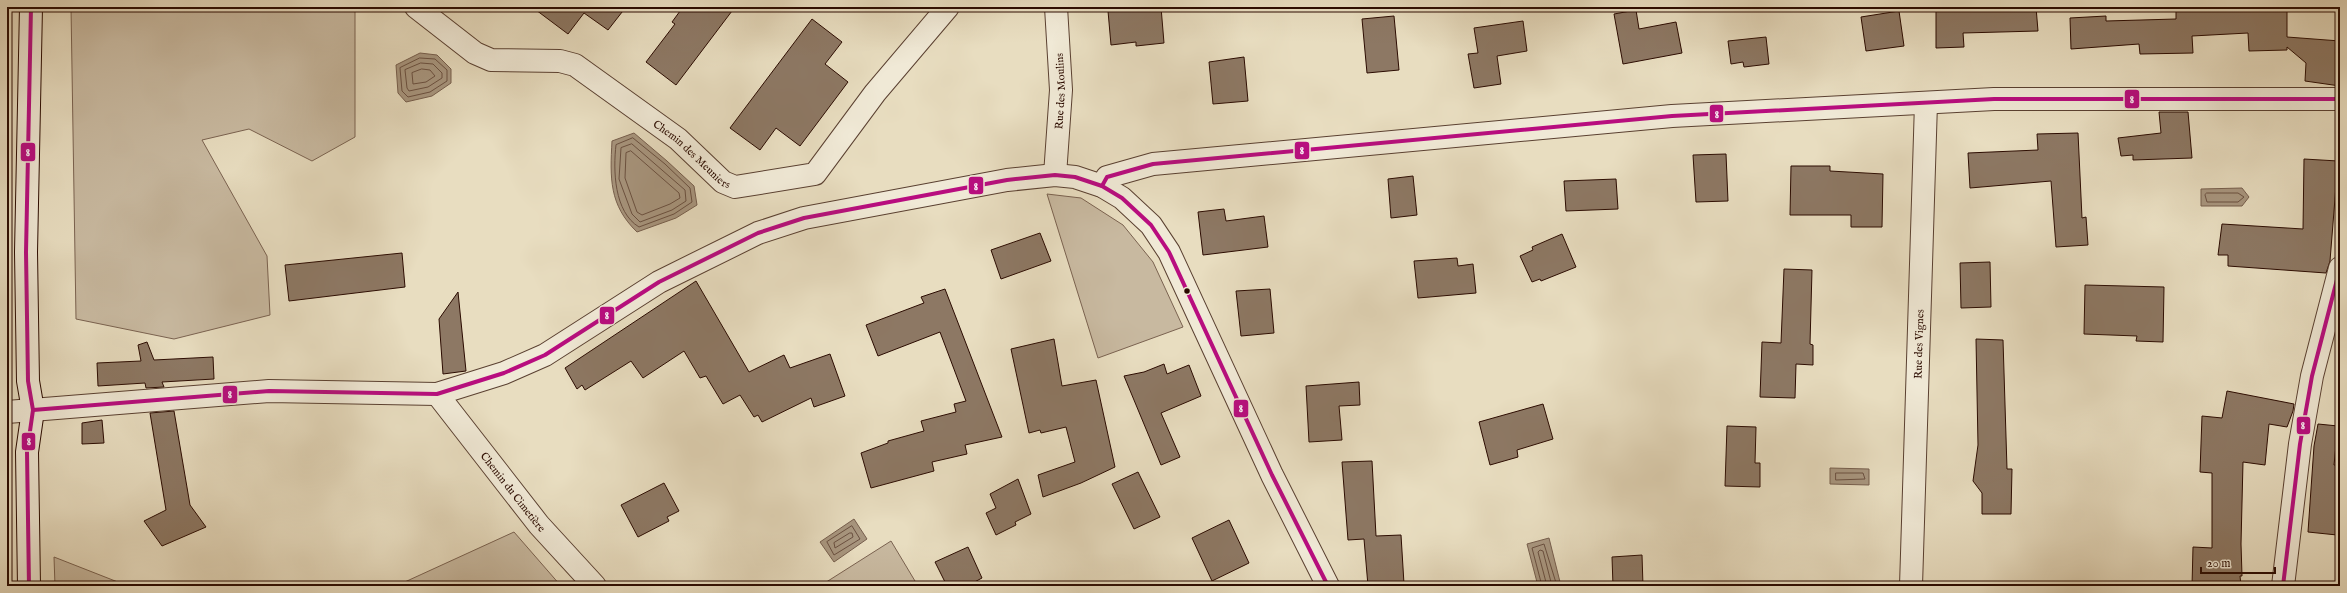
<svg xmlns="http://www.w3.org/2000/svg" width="2347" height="593" font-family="'IM FELL English',serif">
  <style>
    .green { fill: #c8b9a0; stroke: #7a6250 }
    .water { fill: #a8967f; stroke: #765e4d }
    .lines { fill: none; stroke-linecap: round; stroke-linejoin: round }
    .shore { stroke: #6a5040; stroke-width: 1 }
    .building { fill: #8d7864; stroke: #2b0b01 }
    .minor-casing { stroke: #5a4031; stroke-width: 24 }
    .secondary-casing { stroke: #2b0b01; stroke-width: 24 }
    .minor { stroke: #f0e9d6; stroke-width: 22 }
    .secondary { stroke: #f0e9d6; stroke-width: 22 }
    .bus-1-casing { stroke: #f0e9d6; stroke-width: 7 }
    .bus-1 { stroke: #b80d7f; stroke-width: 4 }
    .bus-dot { fill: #2b0b01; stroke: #f0e9d6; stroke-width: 1.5 }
    .labels { text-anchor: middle; stroke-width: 3; stroke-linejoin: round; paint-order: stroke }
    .street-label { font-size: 11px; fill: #2b0b01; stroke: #f0e9d6 }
    .line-badge { stroke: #f0e9d6; stroke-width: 1.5 }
    .badge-label { font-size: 11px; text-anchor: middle; font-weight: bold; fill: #fff }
  </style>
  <rect width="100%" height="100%" fill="#e8ddc0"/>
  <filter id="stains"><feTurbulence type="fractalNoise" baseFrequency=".005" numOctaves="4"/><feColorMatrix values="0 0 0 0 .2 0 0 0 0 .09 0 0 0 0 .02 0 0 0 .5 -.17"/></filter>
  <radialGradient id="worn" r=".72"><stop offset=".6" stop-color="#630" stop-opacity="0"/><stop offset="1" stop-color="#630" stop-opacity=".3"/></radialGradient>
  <g class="green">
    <path d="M 71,7 L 355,7 L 355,137 L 312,161 L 249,129 L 202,140 L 267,256 L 270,315 L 174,339 L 76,319 Z"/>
    <path d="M 1047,194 L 1081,198 L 1123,225 L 1153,262 L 1183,327 L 1098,358 Z"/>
    <path d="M 514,532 L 561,586 L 396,586 Z"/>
    <path d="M 891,541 L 918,586 L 820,586 Z"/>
    <path d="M 54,557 L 128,586 L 55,586 Z"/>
  </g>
  <g class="water">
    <path d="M 420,53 L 437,55 L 451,69 L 451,83 L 432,96 L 406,102 L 398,93 L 396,65 Z"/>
    <path d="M 634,133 L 667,161 L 694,186 L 697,205 L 676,218 L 637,232 C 609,205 610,178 612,141 Z"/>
    <path d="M 2242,188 L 2249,197 L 2242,206 L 2201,206 L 2201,189 Z"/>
    <path d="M 1830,468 L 1869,469 L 1869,485 L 1830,484 Z"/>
    <path d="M 854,519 L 867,539 L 834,562 L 820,542 Z"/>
    <path d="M 1549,538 L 1561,586 L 1538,586 L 1527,544 Z"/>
  </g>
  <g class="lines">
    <g class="shore">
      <path d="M 420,58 L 435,59 L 447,70 L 447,81 L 430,92 L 408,97 L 402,91 L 400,68 Z"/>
      <path d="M 421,63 L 433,64 L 442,73 L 442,78 L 428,87 L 409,91 L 407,88 L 405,70 Z"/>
      <path d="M 422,69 L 430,70 L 435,76 L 426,82 L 413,84 L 412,73 Z"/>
      <path d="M 633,138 L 665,164 L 690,188 L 692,202 L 674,214 L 639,227 C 614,212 613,170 616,145 Z"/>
      <path d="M 632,144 L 685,190 L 686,201 L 672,210 L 640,222 L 632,214 L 619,179 L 621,148 Z"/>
      <path d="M 631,151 L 679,193 L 680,198 L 670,204 L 642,215 L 637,212 L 625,178 L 626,153 Z"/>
      <path d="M 2207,193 L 2238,193 L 2244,197 L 2238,202 L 2207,202 L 2205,195 Z"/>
      <path d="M 1836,473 L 1863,473 L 1865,479 L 1836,480 Z"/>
      <path d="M 852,526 L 860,539 L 834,555 L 827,542 Z"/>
      <path d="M 850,533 L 852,533 L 853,537 L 835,548 L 834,543 Z"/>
      <path d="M 1542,586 L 1532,548 L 1544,544 L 1557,586"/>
      <path d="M 1547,586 L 1538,552 L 1540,550 L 1543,551 L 1552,586"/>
    </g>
  </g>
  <g class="building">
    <path d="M 532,7 L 626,7 L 608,30 L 584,13 L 568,34 Z"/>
    <path d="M 683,7 L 735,7 L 676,85 L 646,62 L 675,24 L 672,22 Z"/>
    <path d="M 1143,7 L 1161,7 L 1164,43 L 1136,46 L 1136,42 L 1111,45 L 1108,11 Z"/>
    <path d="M 1936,7 L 2036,7 L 2038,31 L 1963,33 L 1964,47 L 1936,48 Z"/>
    <path d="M 2191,7 L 2287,7 L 2287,37 L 2340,41 L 2340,86 L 2305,81 L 2306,63 L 2287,47 L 2287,50 L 2249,51 L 2248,33 L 2192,36 L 2193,53 L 2140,54 L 2139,44 L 2071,49 L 2070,18 L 2106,16 L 2106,21 L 2176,19 L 2176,10 Z"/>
    <path d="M 1636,10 L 1639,29 L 1676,22 L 1682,53 L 1623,64 L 1614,14 Z"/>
    <path d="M 1899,11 L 1904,46 L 1866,51 L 1861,17 Z"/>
    <path d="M 1394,16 L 1399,70 L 1367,73 L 1362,19 Z"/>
    <path d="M 812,19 L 842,42 L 825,64 L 848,82 L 800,146 L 776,128 L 760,150 L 730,128 Z"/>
    <path d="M 1523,21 L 1527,51 L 1497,56 L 1501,84 L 1474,88 L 1468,54 L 1478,53 L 1474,28 Z"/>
    <path d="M 1766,37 L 1769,64 L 1744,67 L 1743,62 L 1731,64 L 1728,41 Z"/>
    <path d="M 1244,57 L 1248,101 L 1213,104 L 1209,62 Z"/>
    <path d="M 2159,112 L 2188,112 L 2192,158 L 2133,160 L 2133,155 L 2121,156 L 2118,138 L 2161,133 Z"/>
    <path d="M 2078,133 L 2082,218 L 2086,217 L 2088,245 L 2056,247 L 2051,181 L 1970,188 L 1968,153 L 2038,150 L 2037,134 Z"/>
    <path d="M 1726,154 L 1728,201 L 1696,202 L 1693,155 Z"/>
    <path d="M 2304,159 L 2338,161 L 2330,261 L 2326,273 L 2228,266 L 2228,255 L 2218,255 L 2222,224 L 2303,229 Z"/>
    <path d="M 1791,166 L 1830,166 L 1830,171 L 1883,174 L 1882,227 L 1851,227 L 1851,215 L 1790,215 Z"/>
    <path d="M 1413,176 L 1417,215 L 1391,218 L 1388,179 Z"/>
    <path d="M 1616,179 L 1618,209 L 1566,211 L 1564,181 Z"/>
    <path d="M 1224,209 L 1226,221 L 1264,216 L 1268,247 L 1203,255 L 1198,212 Z"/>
    <path d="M 1040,233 L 1051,261 L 1001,279 L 991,250 Z"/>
    <path d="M 1562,234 L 1576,267 L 1541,281 L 1540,279 L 1532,282 L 1520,256 L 1533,250 L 1532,247 Z"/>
    <path d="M 402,253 L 405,287 L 289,301 L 285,265 Z"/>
    <path d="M 1457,258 L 1458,266 L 1473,264 L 1476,293 L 1418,298 L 1414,261 Z"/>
    <path d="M 1990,262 L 1991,307 L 1961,308 L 1960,263 Z"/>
    <path d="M 1784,269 L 1812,270 L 1810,344 L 1813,345 L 1813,365 L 1796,364 L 1795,398 L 1760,397 L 1762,342 L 1781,343 Z"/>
    <path d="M 696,281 L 749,372 L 784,355 L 790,368 L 830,354 L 845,396 L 814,407 L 811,398 L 762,422 L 758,415 L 754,417 L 740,395 L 723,404 L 706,376 L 700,378 L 684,351 L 643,378 L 631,361 L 585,390 L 582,385 L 577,389 L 565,368 Z"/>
    <path d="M 2085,285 L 2164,287 L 2163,342 L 2136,341 L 2137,336 L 2084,334 Z"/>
    <path d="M 945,289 L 1002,437 L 965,445 L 967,454 L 932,462 L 934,471 L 871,488 L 861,453 L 888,443 L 888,441 L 924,431 L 921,421 L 956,412 L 954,404 L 966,401 L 940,332 L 878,356 L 866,325 L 924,303 L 921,297 Z"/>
    <path d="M 1270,289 L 1274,333 L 1241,336 L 1236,291 Z"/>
    <path d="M 458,292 L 466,371 L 443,374 L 439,319 Z"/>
    <path d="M 1054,339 L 1062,386 L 1096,380 L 1115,467 L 1081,483 L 1043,497 L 1038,475 L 1075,462 L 1066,427 L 1041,433 L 1040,430 L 1029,433 L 1011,349 Z"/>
    <path d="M 1976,339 L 2003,340 L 2007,469 L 2012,469 L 2011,514 L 1982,514 L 1982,493 L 1973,481 L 1978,445 Z"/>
    <path d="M 147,342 L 154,360 L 213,357 L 214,379 L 162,382 L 164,387 L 146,388 L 145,383 L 98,386 L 97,363 L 141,361 L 138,345 Z"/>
    <path d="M 1164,364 L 1167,374 L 1189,365 L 1201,396 L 1161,413 L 1180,457 L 1161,465 L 1124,376 L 1144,372 Z"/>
    <path d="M 1359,382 L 1360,405 L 1339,406 L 1342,440 L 1309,442 L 1306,386 Z"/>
    <path d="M 2227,391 L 2294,404 L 2293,411 L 2287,427 L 2269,424 L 2265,465 L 2243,462 L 2241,544 L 2242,576 L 2240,576 L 2241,586 L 2192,586 L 2193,547 L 2212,548 L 2212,473 L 2200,472 L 2202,416 L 2222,418 Z"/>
    <path d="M 1543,404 L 1553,439 L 1517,450 L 1518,457 L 1490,465 L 1479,422 Z"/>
    <path d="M 174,411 L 190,505 L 206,527 L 162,546 L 144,521 L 166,510 L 150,413 Z"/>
    <path d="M 102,420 L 104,443 L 82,444 L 82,423 Z"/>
    <path d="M 2318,424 L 2338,426 L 2334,465 L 2340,465 L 2337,535 L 2308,532 L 2314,446 Z"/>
    <path d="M 1727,426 L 1756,427 L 1755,463 L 1760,463 L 1760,487 L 1725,486 Z"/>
    <path d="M 1372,461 L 1376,536 L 1401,535 L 1404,584 L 1368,586 L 1364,539 L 1348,540 L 1342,462 Z"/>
    <path d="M 1138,472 L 1160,517 L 1134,529 L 1112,484 Z"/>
    <path d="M 1018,479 L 1031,514 L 1015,522 L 1016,525 L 996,535 L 986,513 L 996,508 L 990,494 Z"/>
    <path d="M 664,483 L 679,511 L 667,517 L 669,521 L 638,537 L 621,505 Z"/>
    <path d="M 1229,520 L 1249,563 L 1212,581 L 1192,538 Z"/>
    <path d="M 968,547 L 982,578 L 967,586 L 947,586 L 935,562 Z"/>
    <path d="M 1642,555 L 1643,586 L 1613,586 L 1612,557 Z"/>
  </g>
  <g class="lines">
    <g class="minor-casing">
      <g id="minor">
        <path id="s1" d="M 416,7 L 475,53 L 491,60 L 560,61 L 575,65 L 678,139 L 723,182 L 735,187 L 815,174 L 875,93 L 948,7"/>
        <path id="s2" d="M 1055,175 L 1061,90 L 1056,7"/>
        <path d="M 1102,186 L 1107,177 L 1153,164 L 1672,116 L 1994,99 L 2340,99"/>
        <path id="s3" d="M 437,394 L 539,525 L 595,586"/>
        <path d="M 7,412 L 269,391 L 437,394 L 504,373 L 545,355 L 659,282 L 758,233 L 804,218 L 1007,180 L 1055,175 L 1075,177 L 1102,186 L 1122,198 L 1151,225 L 1169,252 L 1272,475 L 1328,586"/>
        <path id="s4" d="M 1911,586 L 1926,103"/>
        <path d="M 2283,586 L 2300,444 L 2312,376 L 2340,268"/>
      </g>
    </g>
    <g class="secondary-casing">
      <path id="secondary" d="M 29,586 L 27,452 L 33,410 L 28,381 L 26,252 L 31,7"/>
    </g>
    <use href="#minor" class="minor"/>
    <use href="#secondary" class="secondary"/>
    <g class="bus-1-casing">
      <g id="bus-1">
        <path d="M 1102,186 L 1107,177 L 1153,164 L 1672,116 L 1994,99 L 2340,99"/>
        <path d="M 33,410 L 269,391 L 437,394 L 504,373 L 545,355 L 659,282 L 758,233 L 804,218 L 1007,180 L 1055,175 L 1075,177 L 1102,186 L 1122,198 L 1151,225 L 1169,252 L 1272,475 L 1328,586"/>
        <path d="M 29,586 L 27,452 L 33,410 L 28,381 L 26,252 L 31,7"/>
        <path d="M 2283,586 L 2300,444 L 2312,376 L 2340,268"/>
      </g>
    </g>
    <use href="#bus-1" class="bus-1"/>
  </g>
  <circle class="bus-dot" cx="1187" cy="291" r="3.5"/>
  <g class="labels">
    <g class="street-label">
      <text dy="4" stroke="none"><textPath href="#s2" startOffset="84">Rue des Moulins</textPath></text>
      <text dy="4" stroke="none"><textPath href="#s1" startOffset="324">Chemin des Meuniers</textPath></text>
      <text dy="4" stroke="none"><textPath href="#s4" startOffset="242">Rue des Vignes</textPath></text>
      <text dy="4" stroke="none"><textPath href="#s3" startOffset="124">Chemin du Cimetière</textPath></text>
    </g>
  </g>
  <g class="line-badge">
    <rect x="2124" y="89" width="16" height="20" rx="4" fill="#b80d7f"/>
    <rect x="1709" y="104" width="15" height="19" rx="4" fill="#b80d7f"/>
    <rect x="1294" y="141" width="16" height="19" rx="4" fill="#b80d7f"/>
    <rect x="20" y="142" width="16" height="20" rx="4" fill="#b80d7f"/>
    <rect x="968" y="176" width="16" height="19" rx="4" fill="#b80d7f"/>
    <rect x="599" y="306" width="16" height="19" rx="4" fill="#b80d7f"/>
    <rect x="222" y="385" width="16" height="19" rx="4" fill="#b80d7f"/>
    <rect x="1233" y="399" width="16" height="19" rx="4" fill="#b80d7f"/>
    <rect x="2296" y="416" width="15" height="19" rx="4" fill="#b80d7f"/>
    <rect x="21" y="432" width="15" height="19" rx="4" fill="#b80d7f"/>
  </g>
  <g class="badge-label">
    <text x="2132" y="103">8</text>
    <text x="1717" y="118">8</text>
    <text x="1302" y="154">8</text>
    <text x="28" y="156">8</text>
    <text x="976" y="190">8</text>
    <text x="607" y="319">8</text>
    <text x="230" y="398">8</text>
    <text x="1241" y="412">8</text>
    <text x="2303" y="429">8</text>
    <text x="29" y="445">8</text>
  </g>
  <rect width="2347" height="593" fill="none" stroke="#e8ddc0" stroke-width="24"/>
  <rect x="8" y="8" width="2331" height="577" fill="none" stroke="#2b0b01" stroke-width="2"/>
  <rect x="12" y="12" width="2323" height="569" fill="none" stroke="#2b0b01"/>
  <path d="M2201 567v6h74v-6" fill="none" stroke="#2b0b01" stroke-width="2"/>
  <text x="2207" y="567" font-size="12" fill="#2b0b01" stroke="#f0e9d6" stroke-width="3" paint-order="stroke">20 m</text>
  <rect width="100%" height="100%" filter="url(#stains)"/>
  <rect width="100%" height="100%" fill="url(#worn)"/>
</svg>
